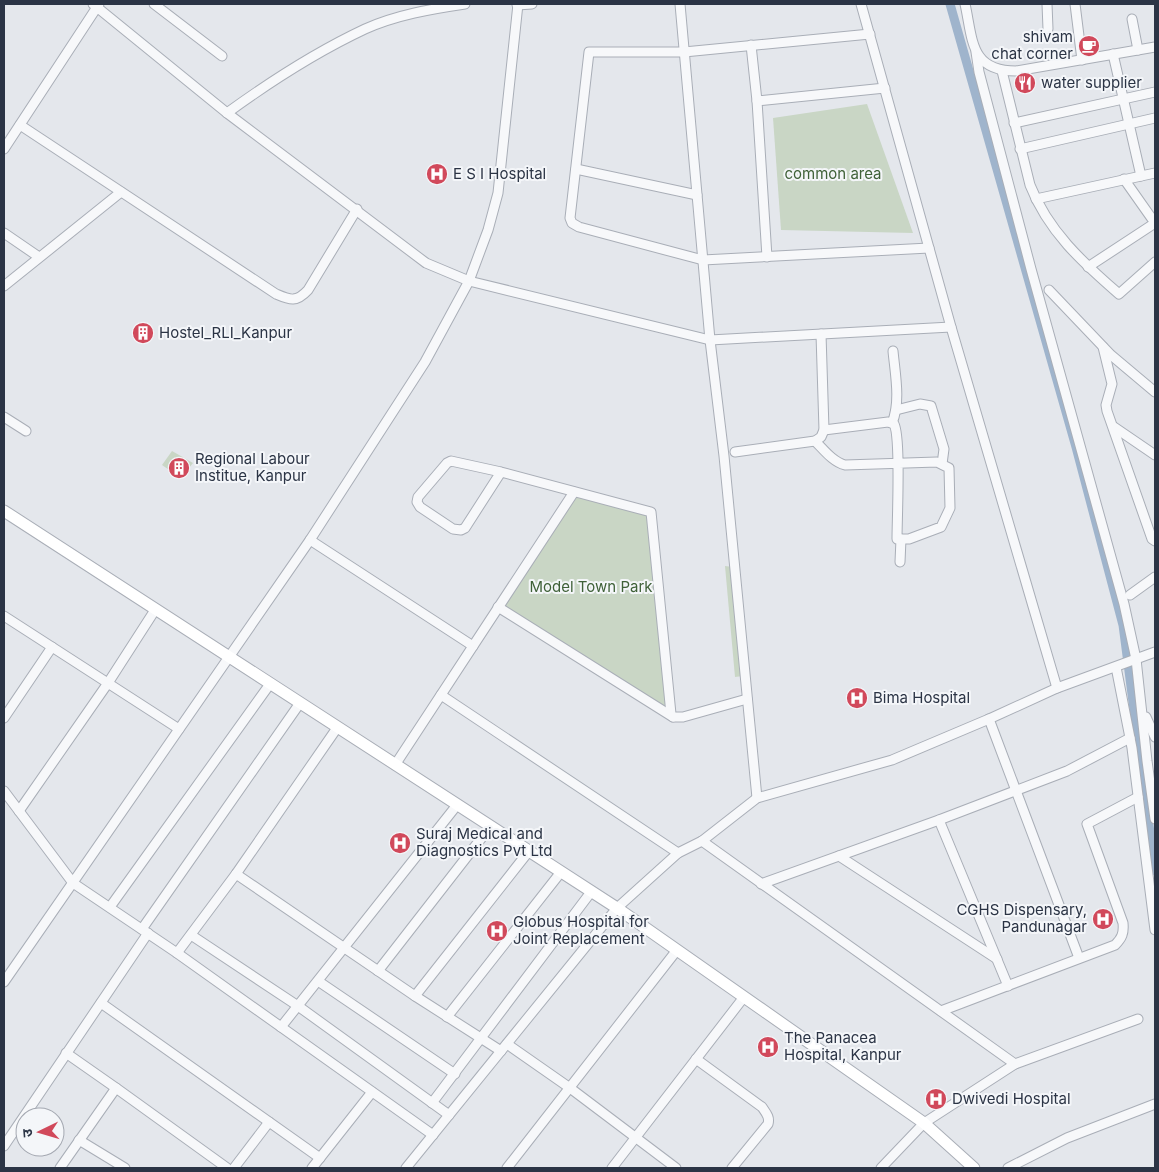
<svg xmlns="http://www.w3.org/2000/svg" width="1159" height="1172" font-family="Inter,'Noto Sans Devanagari',sans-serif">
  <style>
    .green { fill: #c9d6c5 }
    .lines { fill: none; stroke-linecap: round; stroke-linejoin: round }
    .canal { stroke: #9fb4cc; stroke-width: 9 }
    .street-casing { stroke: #a9aeb7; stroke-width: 11 }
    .secondary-casing { stroke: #a9aeb7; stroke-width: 13 }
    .street { stroke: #f7f8fa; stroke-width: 9 }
    .secondary { stroke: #fff; stroke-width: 11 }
    .labels { text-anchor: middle; stroke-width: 4; stroke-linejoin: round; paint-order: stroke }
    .poi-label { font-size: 15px; fill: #2b3445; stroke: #f4f6f9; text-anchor: start }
    .park-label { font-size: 15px; fill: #3f6138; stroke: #f4f6f9 }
  </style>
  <rect width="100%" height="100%" fill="#e4e7ec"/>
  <g class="green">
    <path d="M 867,104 L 913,233 L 781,230 L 773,118 Z"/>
    <path d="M 172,451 L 193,463 L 181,478 L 162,465 Z"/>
    <path d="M 574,492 L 651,512 L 671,714 L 498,607 Z"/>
    <path d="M 725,566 L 733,567 L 743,676 L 735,677 Z"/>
  </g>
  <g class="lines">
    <path class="canal" d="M 950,4 L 1076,447 L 1123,625 L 1155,871"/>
    <g class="street-casing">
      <g id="street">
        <path d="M 93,4 L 227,113 L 426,263 L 469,281 L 710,340 L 951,327"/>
        <path d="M 154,4 L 222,56"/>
        <path d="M 680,4 L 710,340 L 724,456 L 757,798"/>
        <path d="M 861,4 L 951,327 L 1057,688"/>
        <path d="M 965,4 C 973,40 970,71 1016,71 L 1155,47"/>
        <path d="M 1047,4 L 1048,29"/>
        <path d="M 1075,4 L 1082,60"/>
        <path d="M 517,5 L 532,4"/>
        <path d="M 1132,19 L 1138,50"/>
        <path d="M 870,34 L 684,52 L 589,52 L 570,218 L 572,223 L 579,227 L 703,260 L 929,248"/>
        <path d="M 751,45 L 757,101 L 767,257"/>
        <path d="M 976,52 L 979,72 L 1031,269 L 1124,604 L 1136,659 L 1147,761 L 1155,819"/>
        <path d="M 1113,54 L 1141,176"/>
        <path d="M 1002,71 L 1030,185 C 1048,231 1082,262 1119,294 L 1155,262"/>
        <path d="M 757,101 L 885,88"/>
        <path d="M 227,113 C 271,81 316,52 365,29 C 396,15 431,9 465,4"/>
        <path d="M 1014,123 L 1155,92"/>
        <path d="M 20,125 L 276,294 C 290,300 296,303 308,290 L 357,209"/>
        <path d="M 4,149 L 99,4"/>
        <path d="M 1020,149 L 1155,118"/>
        <path d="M 576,169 L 697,195"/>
        <path d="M 1036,199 L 1155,173"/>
        <path d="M 4,233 L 39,257"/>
        <path d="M 1088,267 L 1155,223 L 1124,179"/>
        <path d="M 4,286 L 121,192"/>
        <path d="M 1049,290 L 1111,355 L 1155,392"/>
        <path d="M 1103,347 L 1112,384 L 1106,405 L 1107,411 L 1152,539 L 1155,541"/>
        <path d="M 896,410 L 920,404 L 931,406 L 944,449 L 942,464"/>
        <path d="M 4,417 L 26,431"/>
        <path d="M 892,423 C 901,402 895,373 893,351"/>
        <path d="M 1114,427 L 1155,455"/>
        <path d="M 815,441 C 824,450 833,462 845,465 L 937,462 L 949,468 L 950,508 L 941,527 L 909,539 L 897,539 C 897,519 901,437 894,424 L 888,422 L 824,430"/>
        <path d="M 735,452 L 815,441 L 821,437 L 824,430 L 821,334"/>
        <path d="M 501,472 L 465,528 L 461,530 L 453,529 L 420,507 L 417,502 L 418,497 L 447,463 L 451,461 L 501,472 L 651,512 L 671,714 L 673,717 L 683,717 L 747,699"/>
        <path d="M 310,540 L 473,646"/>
        <path d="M 900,562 L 901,539"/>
        <path d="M 1130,595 L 1155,577"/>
        <path d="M 498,607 L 673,717"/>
        <path d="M 4,616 L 179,729"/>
        <path d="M 1116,667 L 1132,748 L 1155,930"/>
        <path d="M 441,695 L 678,853"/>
        <path d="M 1146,717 L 1155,737"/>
        <path d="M 4,718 L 52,647"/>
        <path d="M 989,719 L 1079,958"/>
        <path d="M 395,765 L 574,492"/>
        <path d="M 4,791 L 73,883 L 177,953 L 433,1135"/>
        <path d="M 19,811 L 108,683 L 155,610"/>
        <path d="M 939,820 L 1008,986"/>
        <path d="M 702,841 L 1015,1064"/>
        <path d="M 839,856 L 997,959"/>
        <path d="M 236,874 L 415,996 L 501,1051"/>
        <path d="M 761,884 L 939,820 L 1067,771 L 1130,738"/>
        <path d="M 110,907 L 270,684"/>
        <path d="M 142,929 L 300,703"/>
        <path d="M 191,935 L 298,1006 L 449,1115"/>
        <path d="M 177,953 L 236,874 L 337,728"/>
        <path d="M 378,971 L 490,827"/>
        <path d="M 318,981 L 455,1074"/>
        <path d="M 4,982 L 310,540 L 425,362 L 469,281 L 488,230 L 498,193 L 518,4"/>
        <path d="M 415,996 L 529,851"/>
        <path d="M 101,1003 L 320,1158"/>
        <path d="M 941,1011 L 1115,945 C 1122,938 1124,933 1123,923 L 1087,824 L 1138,797"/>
        <path d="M 447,1017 L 561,872"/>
        <path d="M 281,1027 L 457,805"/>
        <path d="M 507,1044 L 570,1088 L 676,1168"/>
        <path d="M 66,1053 L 116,1088"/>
        <path d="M 696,1059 L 762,1107 C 766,1113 770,1117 768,1124 L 732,1168"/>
        <path d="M 432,1103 L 591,892"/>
        <path d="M 79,1140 L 125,1168"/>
        <path d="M 4,1146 L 148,933"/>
        <path d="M 60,1168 L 116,1088 L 227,1168"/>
        <path d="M 234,1168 L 269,1122"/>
        <path d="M 312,1168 L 372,1092"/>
        <path d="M 406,1168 L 617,908 L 678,853 L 702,841 L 757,798 L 892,760 L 989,719 L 1057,688 L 1155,652"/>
        <path d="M 507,1168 L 677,950"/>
        <path d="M 612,1168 L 744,997"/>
        <path d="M 881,1168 L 924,1123 L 1015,1064 L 1138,1019"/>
        <path d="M 1008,1168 L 1067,1138 L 1155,1104"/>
      </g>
    </g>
    <g class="secondary-casing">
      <path id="secondary" d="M 4,511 L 617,908 L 924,1123 L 974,1168"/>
    </g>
    <use href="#street" class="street"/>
    <use href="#secondary" class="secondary"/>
  </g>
  <defs>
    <g id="cafe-disc" transform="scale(1.125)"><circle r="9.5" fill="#d1495b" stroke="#f4f6f9"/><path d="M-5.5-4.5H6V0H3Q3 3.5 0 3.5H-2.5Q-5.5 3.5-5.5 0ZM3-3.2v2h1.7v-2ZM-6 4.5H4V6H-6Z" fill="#fff"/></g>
    <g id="restaurant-disc" transform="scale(1.125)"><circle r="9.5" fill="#d1495b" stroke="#f4f6f9"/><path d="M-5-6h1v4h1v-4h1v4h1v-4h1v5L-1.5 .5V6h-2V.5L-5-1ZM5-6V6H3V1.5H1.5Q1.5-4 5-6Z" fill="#fff"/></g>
    <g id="hospital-disc" transform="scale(1.125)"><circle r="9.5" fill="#d1495b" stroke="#f4f6f9"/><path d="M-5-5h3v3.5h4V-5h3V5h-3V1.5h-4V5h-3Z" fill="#fff"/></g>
    <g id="building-disc" transform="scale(1.125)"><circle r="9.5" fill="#d1495b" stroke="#f4f6f9"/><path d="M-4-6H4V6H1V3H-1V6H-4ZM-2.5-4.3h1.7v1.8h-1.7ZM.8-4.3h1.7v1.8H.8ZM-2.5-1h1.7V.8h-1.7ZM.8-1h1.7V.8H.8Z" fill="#fff"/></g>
  </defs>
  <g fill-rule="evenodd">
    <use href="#cafe-disc" x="1089" y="46"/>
    <use href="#restaurant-disc" x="1025" y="83"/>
    <use href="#hospital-disc" x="437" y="174"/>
    <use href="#building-disc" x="143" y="333"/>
    <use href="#building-disc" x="179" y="468"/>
    <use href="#hospital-disc" x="857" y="698"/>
    <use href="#hospital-disc" x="400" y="843"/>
    <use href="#hospital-disc" x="1103" y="919"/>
    <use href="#hospital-disc" x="497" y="931"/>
    <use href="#hospital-disc" x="768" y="1047"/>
    <use href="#hospital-disc" x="936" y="1099"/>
  </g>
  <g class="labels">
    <g class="poi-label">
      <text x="1073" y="42" text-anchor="end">shivam<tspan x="1073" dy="17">chat corner</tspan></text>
      <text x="1041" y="88">water supplier</text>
      <text x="453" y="179">E S I Hospital</text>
      <text x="159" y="338">Hostel_RLI_Kanpur</text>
      <text x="195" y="464">Regional Labour<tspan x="195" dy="17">Institue, Kanpur</tspan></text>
      <text x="873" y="703">Bima Hospital</text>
      <text x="416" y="839">Suraj Medical and<tspan x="416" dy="17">Diagnostics Pvt Ltd</tspan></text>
      <text x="1087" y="915" text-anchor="end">CGHS Dispensary,<tspan x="1087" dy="17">Pandunagar</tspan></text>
      <text x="513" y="927">Globus Hospital for<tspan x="513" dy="17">Joint Replacement</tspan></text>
      <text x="784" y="1043">The Panacea<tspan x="784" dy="17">Hospital, Kanpur</tspan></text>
      <text x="952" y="1104">Dwivedi Hospital</text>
    </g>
    <g class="park-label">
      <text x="833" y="179">common area</text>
      <text x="591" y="592">Model Town Park</text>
    </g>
  </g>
  <rect width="1159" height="1172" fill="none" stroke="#2b3445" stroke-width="10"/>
  <g transform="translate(40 1132) rotate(265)"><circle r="24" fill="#f4f6f9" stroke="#a4a8b1"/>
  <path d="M0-4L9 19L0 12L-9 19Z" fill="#d1495b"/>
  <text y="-8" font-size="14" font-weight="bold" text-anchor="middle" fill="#2b3445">उ</text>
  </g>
</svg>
